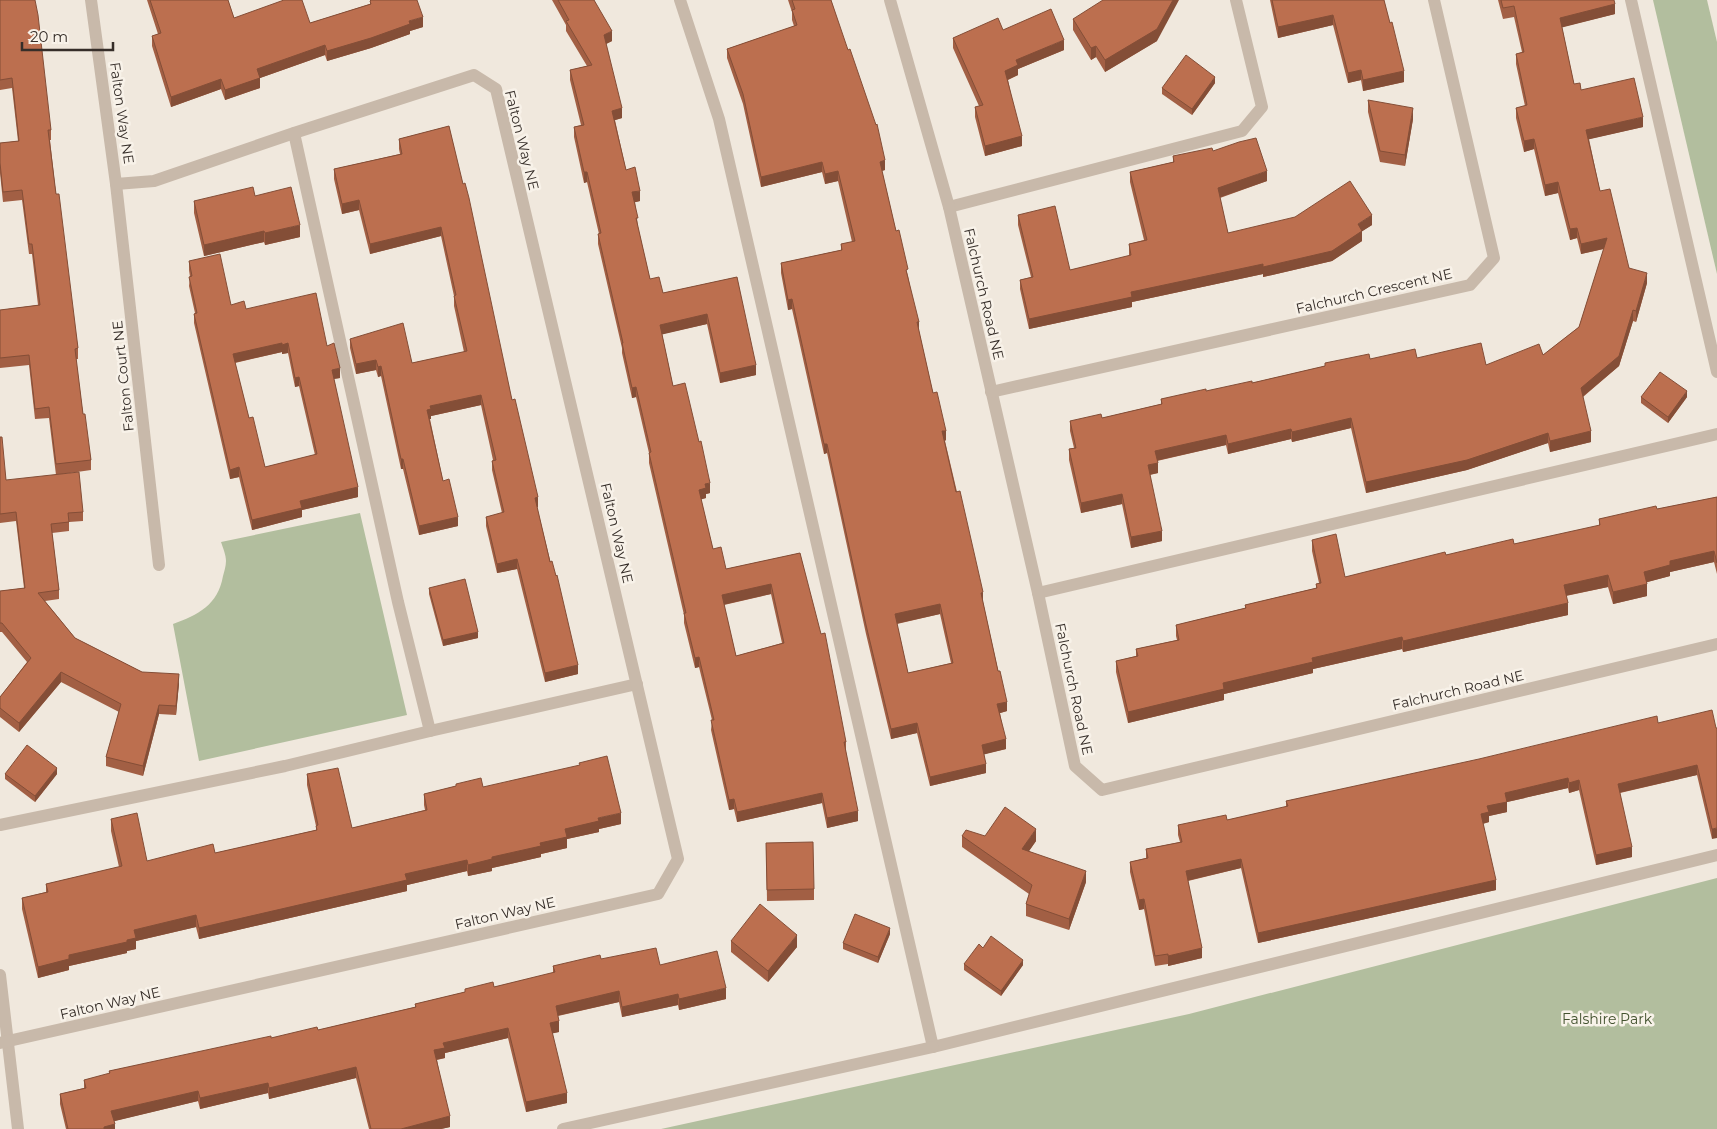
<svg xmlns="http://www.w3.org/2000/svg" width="1717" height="1129" font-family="Montserrat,sans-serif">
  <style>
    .green { fill: #b2be9e }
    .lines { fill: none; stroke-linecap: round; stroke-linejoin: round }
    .lane { stroke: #c8b9aa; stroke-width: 12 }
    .street { stroke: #c8b9aa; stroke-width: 12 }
    .wall { fill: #a25f44; fill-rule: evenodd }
    .shaded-wall { fill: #844e37 }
    .building { fill: #bc6f4f; stroke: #844e37; fill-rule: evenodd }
    .labels { text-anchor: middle; stroke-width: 5; stroke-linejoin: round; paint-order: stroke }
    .street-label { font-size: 14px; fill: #362e29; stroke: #f8f2e9 }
    .park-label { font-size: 14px; fill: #43522f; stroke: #f8f2e9 }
  </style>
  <rect width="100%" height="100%" fill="#f0e8dd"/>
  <g class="green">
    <path d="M 1653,0 L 1707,0 L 1717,42 L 1717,274 Z"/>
    <path d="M 360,513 L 407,715 L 199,761 L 173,624 C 198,615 218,605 223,576 C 224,572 226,566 226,561 C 226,555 223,548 221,542 Z"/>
    <path d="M 1717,878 L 1717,1129 L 661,1129 L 1189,1014 Z"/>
  </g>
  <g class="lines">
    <g class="lane">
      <path d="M 680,0 L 719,119 L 933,1047 L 1717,855"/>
      <path d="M 1631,0 L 1717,372"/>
      <path d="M 949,207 L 1242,131 L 1262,107 L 1236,0"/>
      <path d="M 1038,593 L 1717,434"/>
      <path d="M 430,731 L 637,684"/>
      <path d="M 0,825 L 285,766 L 430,731 L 398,602 L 294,133"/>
      <path d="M 0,975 L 18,1129"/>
      <path d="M 563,1129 L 933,1047"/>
    </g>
    <g class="street">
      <path d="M 890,0 L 949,207 L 1038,593 L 1075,766 L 1102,790 L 1717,644"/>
      <path d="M 116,184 L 159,565"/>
      <path d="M 991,392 L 1470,285 L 1494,258 L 1434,0"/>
      <path d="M 0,1043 L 658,894 L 678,859 L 496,89 L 474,75 L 294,133 L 154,181 L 116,184 L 91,0"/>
    </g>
  </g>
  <g class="wall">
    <path d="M 0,0 L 51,130 L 51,140 L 50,140 L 56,194 L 78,348 L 78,359 L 76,359 L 83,414 L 91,460 L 91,470 L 56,475 L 49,418 L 35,419 L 29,365 L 0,368 L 0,310 L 38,305 L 32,254 L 29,254 L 22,200 L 3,202 L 0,173 L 0,143 L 18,141 L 12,88 L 0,90 Z"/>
    <path d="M 147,0 L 228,0 L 234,18 L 310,23 L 370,4 L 370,1 L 423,27 L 410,31 L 410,34 L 371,48 L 327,61 L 325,55 L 260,78 L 260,88 L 225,100 L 221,89 L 171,107 L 152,46 L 152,36 L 158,34 Z"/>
    <path d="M 552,0 L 594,0 L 612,41 L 606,44 L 622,118 L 615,120 L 626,170 L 640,201 L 635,202 L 638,227 L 650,279 L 663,293 L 737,277 L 756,375 L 720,383 L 707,324 L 662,334 L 673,386 L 710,493 L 706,494 L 706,498 L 701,499 L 713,549 L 726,569 L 800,553 L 846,742 L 846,752 L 858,821 L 827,828 L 822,803 L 737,822 L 734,809 L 729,810 L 711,730 L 712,720 L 699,667 L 695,668 L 684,623 L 684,615 L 649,463 L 649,453 L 636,397 L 632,398 L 622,353 L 622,348 L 598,244 L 598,234 L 599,234 L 587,182 L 584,183 L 574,137 L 574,127 L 581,125 L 570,80 L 570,70 L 587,66 L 566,31 L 566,25 ZM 771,594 L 782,643 L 736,656 L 724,605 Z"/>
    <path d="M 788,0 L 831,0 L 885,170 L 882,171 L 896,231 L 908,276 L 919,331 L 933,393 L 946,440 L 945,441 L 983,602 L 1007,711 L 1000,713 L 1006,749 L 984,754 L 986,773 L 930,786 L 917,733 L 891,739 L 866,634 L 827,453 L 824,454 L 792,309 L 788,310 L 781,273 L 781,263 L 841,250 L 841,244 L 852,242 L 838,181 L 825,184 L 822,172 L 761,187 L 743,104 L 727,58 L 727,49 L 794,26 L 792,20 L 792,12 ZM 940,614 L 951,663 L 908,673 L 897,624 Z"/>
    <path d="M 1270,0 L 1384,0 L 1404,82 L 1363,91 L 1361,80 L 1348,83 L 1333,25 L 1278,38 Z"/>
    <path d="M 1498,0 L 1614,0 L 1615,14 L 1562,27 L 1574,84 L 1581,90 L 1643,127 L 1589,139 L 1600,191 L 1629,268 L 1647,283 L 1636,322 L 1633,321 L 1619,366 L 1583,397 L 1591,442 L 1550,452 L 1548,443 L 1467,470 L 1366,493 L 1351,428 L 1292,442 L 1291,439 L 1228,454 L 1226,445 L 1157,461 L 1158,473 L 1150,475 L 1162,541 L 1131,548 L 1122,504 L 1081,513 L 1069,460 L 1069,449 L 1074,448 L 1070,431 L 1070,421 L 1102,418 L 1161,404 L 1161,399 L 1252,383 L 1325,366 L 1325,363 L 1370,359 L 1417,358 L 1486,365 L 1543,355 L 1579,327 L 1604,249 L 1581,254 L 1577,238 L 1570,240 L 1558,193 L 1545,196 L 1534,149 L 1524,152 L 1516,118 L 1516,108 L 1525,106 L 1516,64 L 1516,54 L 1522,52 L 1514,17 L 1503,19 Z"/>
    <path d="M 1073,19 L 1157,41 L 1105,72 L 1096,57 L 1091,60 L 1073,30 Z"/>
    <path d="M 1003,30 L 1064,50 L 1018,69 L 1018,75 L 1008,80 L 1022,146 L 985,156 L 975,117 L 975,107 L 979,106 L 953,48 L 953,38 Z"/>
    <path d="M 1215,83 L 1192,115 L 1162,94 L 1162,88 Z"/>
    <path d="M 1368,100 L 1413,119 L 1405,166 L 1380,162 L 1368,112 Z"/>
    <path d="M 449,126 L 512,400 L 538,507 L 537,507 L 578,674 L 545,682 L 517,569 L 497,573 L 486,526 L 486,517 L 502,513 L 492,470 L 492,461 L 493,460 L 481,405 L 431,416 L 431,419 L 430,419 L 443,481 L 458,526 L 419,535 L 403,469 L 401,469 L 381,376 L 378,377 L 376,370 L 356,374 L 350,348 L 350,339 L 412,363 L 464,352 L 454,306 L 454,296 L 441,236 L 370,254 L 359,210 L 342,214 L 334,179 L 334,169 L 400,154 L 399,149 L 399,139 Z"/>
    <path d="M 1213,151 L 1267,181 L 1220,198 L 1228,233 L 1372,225 L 1362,231 L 1362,241 L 1332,261 L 1263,277 L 1263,274 L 1132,302 L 1132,307 L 1029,329 L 1020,289 L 1020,280 L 1031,277 L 1018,225 L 1018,215 L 1070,270 L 1129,256 L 1129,244 L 1144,240 L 1130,182 L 1130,172 L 1173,162 L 1173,156 Z"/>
    <path d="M 255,196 L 300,237 L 265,245 L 264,242 L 204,256 L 194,213 L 194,201 Z"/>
    <path d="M 189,261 L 231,305 L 246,309 L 327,346 L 340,378 L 334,379 L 358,497 L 302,510 L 302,517 L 252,530 L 239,477 L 230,479 L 194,323 L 194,314 L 195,313 L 189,286 L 190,277 L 189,270 ZM 282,352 L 282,354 L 288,353 L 295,387 L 299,386 L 315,455 L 265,467 L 249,418 L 235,363 Z"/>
    <path d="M 1641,397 L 1687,397 L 1668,423 L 1641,403 Z"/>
    <path d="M 0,437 L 6,480 L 83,512 L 83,521 L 69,522 L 69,531 L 52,533 L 59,590 L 59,599 L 45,601 L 75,638 L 142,672 L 179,683 L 176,715 L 159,714 L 143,776 L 106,766 L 106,757 L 119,712 L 61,682 L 19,732 L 0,717 L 0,697 L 27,662 L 2,632 L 0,632 L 0,591 L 24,588 L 16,521 L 0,523 Z"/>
    <path d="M 1717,497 L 1717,574 L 1714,562 L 1670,572 L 1670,576 L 1647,582 L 1647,596 L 1613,604 L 1608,587 L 1566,596 L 1568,615 L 1403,652 L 1402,649 L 1313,669 L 1313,673 L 1224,694 L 1224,700 L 1128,723 L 1116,672 L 1116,661 L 1136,656 L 1136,649 L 1177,640 L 1176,636 L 1176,625 L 1245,608 L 1245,605 L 1316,588 L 1316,584 L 1319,583 L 1312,551 L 1312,540 L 1345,577 L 1446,555 L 1514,544 L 1599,526 L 1599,519 L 1657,509 Z"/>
    <path d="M 429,588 L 478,638 L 443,646 L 429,594 Z"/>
    <path d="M 1658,723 L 1716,728 L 1712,839 L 1697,775 L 1620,793 L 1632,857 L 1596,865 L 1579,790 L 1569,793 L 1568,788 L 1507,802 L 1507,812 L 1489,816 L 1489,822 L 1483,824 L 1496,890 L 1258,943 L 1241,868 L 1188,881 L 1202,958 L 1168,966 L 1168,964 L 1155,966 L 1144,909 L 1139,910 L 1130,872 L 1130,862 L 1146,858 L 1146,849 L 1180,842 L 1178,835 L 1178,825 L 1227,820 L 1286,807 L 1286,801 Z"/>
    <path d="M 5,774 L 57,774 L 35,802 L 5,779 Z"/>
    <path d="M 307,774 L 352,828 L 425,810 L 424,805 L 424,794 L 456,786 L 456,784 L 483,787 L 621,824 L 599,829 L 599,832 L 567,839 L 567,848 L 541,854 L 541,857 L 492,868 L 492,871 L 468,876 L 467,871 L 407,885 L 407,891 L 199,939 L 196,927 L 136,941 L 136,949 L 127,951 L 127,953 L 69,966 L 69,970 L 38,978 L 22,909 L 22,898 L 46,892 L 46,884 L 119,867 L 111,831 L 111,819 L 147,861 L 215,853 L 316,830 L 316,826 L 307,785 Z"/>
    <path d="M 962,836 L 985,836 L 1036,841 L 1029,851 L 1086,882 L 1069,930 L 1026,916 L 1026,904 L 1029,894 L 962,847 Z"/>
    <path d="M 766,843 L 814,889 L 814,900 L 767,901 Z"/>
    <path d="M 890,934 L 878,963 L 843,949 L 843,943 Z"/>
    <path d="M 731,941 L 797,947 L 768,982 L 731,952 Z"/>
    <path d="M 983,948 L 1023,965 L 1001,996 L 964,970 L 964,964 Z"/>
    <path d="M 601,959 L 660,965 L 726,999 L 679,1010 L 678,1005 L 622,1017 L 619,1002 L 558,1016 L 559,1032 L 552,1033 L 567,1103 L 526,1112 L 508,1038 L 445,1053 L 445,1058 L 437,1060 L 450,1127 L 441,1129 L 369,1129 L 356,1078 L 269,1099 L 268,1093 L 200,1109 L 198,1101 L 114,1121 L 115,1129 L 66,1129 L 60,1104 L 60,1094 L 84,1088 L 84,1080 L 109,1074 L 109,1071 L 271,1038 L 318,1030 L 415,1007 L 415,1004 L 465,992 L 465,989 L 494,987 L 553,973 L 553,966 Z"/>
  </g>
  <g class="shaded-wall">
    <path d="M 1173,0 L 1179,0 L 1157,41 L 1105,72 L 1105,60 Z"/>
    <path d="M 1615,4 L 1615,14 L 1560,28 L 1560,18 Z"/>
    <path d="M 1333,15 L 1333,25 L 1278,38 L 1278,27 Z"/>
    <path d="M 423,17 L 423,27 L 410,31 L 410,34 L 371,48 L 327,61 L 327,51 L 409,21 Z"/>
    <path d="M 612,31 L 612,41 L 604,45 L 604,35 Z"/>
    <path d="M 1064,40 L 1064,50 L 1018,69 L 1018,75 L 1005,81 L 1005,71 L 1016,60 Z"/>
    <path d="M 325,45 L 325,55 L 260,78 L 260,88 L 225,100 L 225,90 L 257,69 Z"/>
    <path d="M 1096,46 L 1096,57 L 1091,60 L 1091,48 Z"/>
    <path d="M 1361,70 L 1361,80 L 1348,83 L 1348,73 Z"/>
    <path d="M 1404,71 L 1404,82 L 1363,91 L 1363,80 Z"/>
    <path d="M 1215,77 L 1215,83 L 1192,115 L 1192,109 Z"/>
    <path d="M 221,79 L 221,89 L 171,107 L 171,97 Z"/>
    <path d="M 622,108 L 622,118 L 612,121 L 612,111 Z"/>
    <path d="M 1413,108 L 1413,119 L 1405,166 L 1405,155 Z"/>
    <path d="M 1643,117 L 1643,127 L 1586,140 L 1586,130 Z"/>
    <path d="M 1022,136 L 1022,146 L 985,156 L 985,146 Z"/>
    <path d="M 1534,139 L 1534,149 L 1524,152 L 1524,141 Z"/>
    <path d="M 885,160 L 885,170 L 880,171 L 880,162 Z"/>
    <path d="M 822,162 L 822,172 L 761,187 L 761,177 Z"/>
    <path d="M 838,171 L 838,181 L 825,184 L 825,174 Z"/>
    <path d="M 1267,171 L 1267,181 L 1218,198 L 1218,188 Z"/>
    <path d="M 584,172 L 587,172 L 587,182 L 584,183 Z"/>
    <path d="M 1558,182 L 1558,193 L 1545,196 L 1545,185 Z"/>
    <path d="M 640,191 L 640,201 L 632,203 L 632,192 Z"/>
    <path d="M 359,200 L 359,210 L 342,214 L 342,204 Z"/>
    <path d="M 1372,215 L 1372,225 L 1358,234 L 1358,224 Z"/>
    <path d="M 300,225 L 300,237 L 265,245 L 265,233 Z"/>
    <path d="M 441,227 L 441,236 L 370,254 L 370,244 Z"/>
    <path d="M 1577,228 L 1577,238 L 1570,240 L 1570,229 Z"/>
    <path d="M 264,231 L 264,242 L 204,256 L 204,245 Z"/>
    <path d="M 1362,231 L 1362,241 L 1332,261 L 1263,277 L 1263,267 Z"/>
    <path d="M 1607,238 L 1607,248 L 1581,254 L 1581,244 Z"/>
    <path d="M 1263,264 L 1263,274 L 1132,302 L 1132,307 L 1029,329 L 1029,319 L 1131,292 Z"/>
    <path d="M 1647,273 L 1647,283 L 1636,322 L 1636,311 Z"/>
    <path d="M 792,299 L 792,309 L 788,310 L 788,300 Z"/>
    <path d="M 1633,310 L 1633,321 L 1619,366 L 1581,398 L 1581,388 Z"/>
    <path d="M 707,314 L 707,324 L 660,335 L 660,325 Z"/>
    <path d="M 917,322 L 919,322 L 919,331 Z"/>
    <path d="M 282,343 L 282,352 L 233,363 L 233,354 Z"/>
    <path d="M 288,343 L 288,353 L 282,354 L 282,345 Z"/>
    <path d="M 376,360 L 376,370 L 356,374 L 356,364 Z"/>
    <path d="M 756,365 L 756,375 L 720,383 L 720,373 Z"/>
    <path d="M 381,366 L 381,376 L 378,377 L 378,367 Z"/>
    <path d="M 340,368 L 340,378 L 332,379 L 332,370 Z"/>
    <path d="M 299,377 L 299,386 L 295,387 L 295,378 Z"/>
    <path d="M 636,387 L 636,397 L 632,398 L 632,388 Z"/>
    <path d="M 1687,391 L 1687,397 L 1668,423 L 1668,417 Z"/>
    <path d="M 481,395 L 481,405 L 431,416 L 431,419 L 427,419 L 427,410 L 430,406 Z"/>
    <path d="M 1351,418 L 1351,428 L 1292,442 L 1292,432 Z"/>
    <path d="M 1291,429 L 1291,439 L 1228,454 L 1228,444 Z"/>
    <path d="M 942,431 L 946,431 L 946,440 L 942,441 Z"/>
    <path d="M 1591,431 L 1591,442 L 1550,452 L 1550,441 Z"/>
    <path d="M 1548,433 L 1548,443 L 1467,470 L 1366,493 L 1366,482 Z"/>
    <path d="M 1226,435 L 1226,445 L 1155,461 L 1155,451 Z"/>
    <path d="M 824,444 L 827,444 L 827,453 L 824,454 Z"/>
    <rect x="401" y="459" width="2" height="10"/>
    <path d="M 1158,463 L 1158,473 L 1148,475 L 1148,465 Z"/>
    <path d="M 239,467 L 239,477 L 230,479 L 230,470 Z"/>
    <path d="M 710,483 L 710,493 L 706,494 L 706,498 L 699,500 L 699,490 L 705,484 Z"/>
    <path d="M 358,487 L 358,497 L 302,510 L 302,517 L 252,530 L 252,520 L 300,501 Z"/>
    <path d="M 1122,494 L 1122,504 L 1081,513 L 1081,503 Z"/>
    <path d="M 538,497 L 538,507 L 535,508 L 535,498 Z"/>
    <path d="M 458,517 L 458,526 L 419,535 L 419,526 Z"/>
    <path d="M 1162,531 L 1162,541 L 1131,548 L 1131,537 Z"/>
    <path d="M 1714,551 L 1714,562 L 1670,572 L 1670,576 L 1644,583 L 1644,572 L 1670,561 Z"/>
    <path d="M 517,559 L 517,569 L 497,573 L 497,564 Z"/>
    <path d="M 1608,575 L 1608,587 L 1564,596 L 1564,585 Z"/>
    <path d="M 771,584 L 771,594 L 722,605 L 722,595 Z"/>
    <path d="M 1647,584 L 1647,596 L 1613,604 L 1613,592 Z"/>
    <path d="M 983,592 L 983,602 L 981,602 L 981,593 Z"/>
    <path d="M 1568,603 L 1568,615 L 1403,652 L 1403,641 Z"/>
    <path d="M 940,604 L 940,614 L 895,624 L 895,614 Z"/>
    <path d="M 478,632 L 478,638 L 443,646 L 443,640 Z"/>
    <path d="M 1402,637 L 1402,649 L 1313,669 L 1313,673 L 1224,694 L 1224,700 L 1128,723 L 1128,712 L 1223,683 L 1312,658 Z"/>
    <path d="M 699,657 L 699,667 L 695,668 L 695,658 Z"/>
    <path d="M 578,665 L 578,674 L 545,682 L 545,673 Z"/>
    <path d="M 61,672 L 61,682 L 19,732 L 19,723 Z"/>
    <path d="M 179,674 L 179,683 L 176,715 L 176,706 Z"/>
    <path d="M 1007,702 L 1007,711 L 997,714 L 997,704 Z"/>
    <path d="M 159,705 L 159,714 L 143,776 L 143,766 Z"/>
    <path d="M 917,723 L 917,733 L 891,739 L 891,729 Z"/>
    <path d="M 1006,739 L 1006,749 L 982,755 L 982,745 Z"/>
    <path d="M 986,764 L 986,773 L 930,786 L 930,777 Z"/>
    <path d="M 1697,765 L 1697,775 L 1618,793 L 1618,784 Z"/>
    <path d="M 57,768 L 57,774 L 35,802 L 35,796 Z"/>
    <path d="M 1568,778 L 1568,788 L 1507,802 L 1507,812 L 1489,816 L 1489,822 L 1481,824 L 1481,814 L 1487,806 L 1505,793 Z"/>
    <path d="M 1579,780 L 1579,790 L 1569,793 L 1569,783 Z"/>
    <path d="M 822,793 L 822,803 L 737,822 L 737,812 Z"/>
    <path d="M 734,799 L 734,809 L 729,810 L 729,800 Z"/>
    <path d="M 858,811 L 858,821 L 827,828 L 827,818 Z"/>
    <path d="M 621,813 L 621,824 L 599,829 L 599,832 L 567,839 L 567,848 L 541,854 L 541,857 L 492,868 L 492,871 L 468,876 L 468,865 L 492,857 L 540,843 L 565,829 L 598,818 Z"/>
    <path d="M 1717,828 L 1717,838 L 1712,839 L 1712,829 Z"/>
    <path d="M 1036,829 L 1036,841 L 1022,861 L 1022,849 Z"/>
    <path d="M 1632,847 L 1632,857 L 1596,865 L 1596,855 Z"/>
    <path d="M 1241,859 L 1241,868 L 1186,881 L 1186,871 Z"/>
    <path d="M 467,860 L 467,871 L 407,885 L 407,891 L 199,939 L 199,928 L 405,874 Z"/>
    <path d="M 1086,871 L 1086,882 L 1069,930 L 1069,919 Z"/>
    <path d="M 1496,880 L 1496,890 L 1258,943 L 1258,933 Z"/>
    <path d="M 1144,899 L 1144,909 L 1139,910 L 1139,900 Z"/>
    <path d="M 196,915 L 196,927 L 136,941 L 136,949 L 127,951 L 127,953 L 69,966 L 69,970 L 38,978 L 38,967 L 69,955 L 127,940 L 134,930 Z"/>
    <path d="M 890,928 L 890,934 L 878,963 L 878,957 Z"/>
    <path d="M 797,935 L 797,947 L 768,982 L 768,971 Z"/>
    <path d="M 1202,948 L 1202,958 L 1168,966 L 1168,956 Z"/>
    <path d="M 1023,960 L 1023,965 L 1001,996 L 1001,991 Z"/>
    <path d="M 726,988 L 726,999 L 679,1010 L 679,999 Z"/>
    <path d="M 619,991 L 619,1002 L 556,1016 L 556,1006 Z"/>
    <path d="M 678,994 L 678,1005 L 622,1017 L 622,1007 Z"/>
    <path d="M 559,1021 L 559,1032 L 550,1034 L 550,1023 Z"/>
    <path d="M 508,1028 L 508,1038 L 445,1053 L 445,1058 L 434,1060 L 434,1050 L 443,1043 Z"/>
    <path d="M 356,1067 L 356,1078 L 269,1099 L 269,1088 Z"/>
    <path d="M 268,1083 L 268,1093 L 200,1109 L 200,1098 Z"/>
    <path d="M 198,1091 L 198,1101 L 111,1122 L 111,1111 Z"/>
    <path d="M 567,1093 L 567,1103 L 526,1112 L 526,1102 Z"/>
    <path d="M 450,1116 L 450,1127 L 441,1129 L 401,1129 Z"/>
    <path d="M 115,1124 L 115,1129 L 104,1129 L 104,1127 Z"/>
  </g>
  <g class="building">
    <path d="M 0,0 L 35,0 L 38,15 L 51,130 L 48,130 L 56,194 L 59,194 L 78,348 L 75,349 L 83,414 L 85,414 L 91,460 L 56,464 L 49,407 L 35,409 L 29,355 L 0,358 L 0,310 L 40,305 L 32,244 L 29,244 L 22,190 L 3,192 L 0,163 L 0,143 L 19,141 L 12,78 L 0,80 Z"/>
    <path d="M 150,0 L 228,0 L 234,18 L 284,0 L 302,0 L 310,23 L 371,4 L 370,1 L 371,0 L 417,0 L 423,17 L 409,21 L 410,24 L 371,38 L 327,51 L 325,45 L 257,69 L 260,78 L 225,90 L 221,79 L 171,97 L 152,36 L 161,33 Z"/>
    <path d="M 558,0 L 594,0 L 612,31 L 604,35 L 622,108 L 612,111 L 626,170 L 635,167 L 640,191 L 632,192 L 638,218 L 636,218 L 650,279 L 659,277 L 663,293 L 737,277 L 756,365 L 720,373 L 707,314 L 660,325 L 673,386 L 685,383 L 699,442 L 701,441 L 710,483 L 705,484 L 706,488 L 699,490 L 713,549 L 721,547 L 726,569 L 800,553 L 821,634 L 825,633 L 846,742 L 844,742 L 858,811 L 827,818 L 822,793 L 737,812 L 734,799 L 729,800 L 711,720 L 714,720 L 699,657 L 695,658 L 684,613 L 686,613 L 649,453 L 651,452 L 636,387 L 632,388 L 622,343 L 623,343 L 598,234 L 601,233 L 587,172 L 584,172 L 574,127 L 584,125 L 570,70 L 592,65 L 566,21 L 569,20 ZM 771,584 L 784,643 L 736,656 L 722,595 Z"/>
    <path d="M 792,0 L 831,0 L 848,50 L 850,49 L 876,125 L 877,124 L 885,160 L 880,162 L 896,231 L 899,230 L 908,269 L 906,270 L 919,322 L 917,322 L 933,393 L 937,392 L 946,431 L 942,431 L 956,492 L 960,491 L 983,592 L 981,593 L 998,671 L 1000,671 L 1007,702 L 997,704 L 1006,739 L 982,745 L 986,764 L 930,777 L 917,723 L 891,729 L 866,625 L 827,444 L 824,444 L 792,299 L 788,300 L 781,263 L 842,250 L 841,244 L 855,241 L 838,171 L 825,174 L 822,162 L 761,177 L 743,94 L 727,49 L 797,25 L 792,10 L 795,9 ZM 940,604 L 953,663 L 908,673 L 895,614 Z"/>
    <path d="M 1103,0 L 1173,0 L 1157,29 L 1105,60 L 1096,46 L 1091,48 L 1073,19 Z"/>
    <path d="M 1272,0 L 1384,0 L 1390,23 L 1392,22 L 1404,71 L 1363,80 L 1361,70 L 1348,73 L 1333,15 L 1278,27 Z"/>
    <path d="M 1501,0 L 1614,0 L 1615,4 L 1560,18 L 1574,84 L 1580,83 L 1581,90 L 1634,78 L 1643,117 L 1586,130 L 1600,191 L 1610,189 L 1629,268 L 1647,273 L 1636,311 L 1633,310 L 1619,356 L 1581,388 L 1591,431 L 1550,441 L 1548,433 L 1467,460 L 1366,482 L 1351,418 L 1292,432 L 1291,429 L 1228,444 L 1226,435 L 1155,451 L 1158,463 L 1148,465 L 1162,531 L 1131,537 L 1122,494 L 1081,503 L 1069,449 L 1076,448 L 1070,421 L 1101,414 L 1102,418 L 1162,404 L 1161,399 L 1206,389 L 1206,391 L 1252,381 L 1252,383 L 1325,366 L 1325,363 L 1369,354 L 1370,359 L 1415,349 L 1417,358 L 1481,343 L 1486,365 L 1539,344 L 1543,355 L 1579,327 L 1607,238 L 1581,244 L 1577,228 L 1570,229 L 1558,182 L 1545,185 L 1534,139 L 1524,141 L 1516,108 L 1527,105 L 1516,54 L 1524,52 L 1514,6 L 1503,8 Z"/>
    <path d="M 1051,9 L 1064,40 L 1016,60 L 1018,65 L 1005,71 L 1022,136 L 985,146 L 975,107 L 983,105 L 953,38 L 998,18 L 1003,30 Z"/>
    <path d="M 1186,55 L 1215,77 L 1192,109 L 1162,88 Z"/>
    <path d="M 1368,100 L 1413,108 L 1405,155 L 1380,151 Z"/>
    <path d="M 449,126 L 463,184 L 465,183 L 469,198 L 512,400 L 515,399 L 538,497 L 535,498 L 550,562 L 552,561 L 556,576 L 557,575 L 578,665 L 545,673 L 517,559 L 497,564 L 486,517 L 504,512 L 492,461 L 496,460 L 481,395 L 430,406 L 431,409 L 427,410 L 443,481 L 449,479 L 458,517 L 419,526 L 403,459 L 401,459 L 381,366 L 378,367 L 376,360 L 356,364 L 350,339 L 403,323 L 412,363 L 467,351 L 454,296 L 456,295 L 441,227 L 370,244 L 359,200 L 342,204 L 334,169 L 402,154 L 399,139 Z"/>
    <path d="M 1256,138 L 1267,171 L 1218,188 L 1228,233 L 1295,217 L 1350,181 L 1372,215 L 1358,224 L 1362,231 L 1332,251 L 1263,267 L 1263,264 L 1131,292 L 1132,297 L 1029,319 L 1020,280 L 1033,277 L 1018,215 L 1055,206 L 1070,270 L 1131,255 L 1129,244 L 1147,240 L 1130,172 L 1174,162 L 1173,156 L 1212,148 L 1213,151 L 1239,142 Z"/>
    <path d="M 253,187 L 255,196 L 291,187 L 300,225 L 265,233 L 264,231 L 204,245 L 194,201 Z"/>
    <path d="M 220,254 L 231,305 L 244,301 L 246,309 L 316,293 L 327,346 L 334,343 L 340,368 L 332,370 L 358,487 L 300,501 L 302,508 L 252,520 L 239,467 L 230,470 L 194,314 L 197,313 L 189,277 L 192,276 L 189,261 ZM 282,343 L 282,345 L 288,343 L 295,378 L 299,377 L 317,454 L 265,467 L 253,417 L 249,418 L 233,354 Z"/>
    <path d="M 1660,372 L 1687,391 L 1668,417 L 1641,397 Z"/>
    <path d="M 0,437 L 2,437 L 6,480 L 79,472 L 83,512 L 68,513 L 69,522 L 51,524 L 59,590 L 38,593 L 75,638 L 142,672 L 179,674 L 176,706 L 159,705 L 143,766 L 106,757 L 121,704 L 61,672 L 19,723 L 0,708 L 0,697 L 31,658 L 2,623 L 0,623 L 0,591 L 25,588 L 16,512 L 0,514 Z"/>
    <path d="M 1717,497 L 1717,563 L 1714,551 L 1670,561 L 1670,565 L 1644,572 L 1647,584 L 1613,592 L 1608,575 L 1564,585 L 1568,603 L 1403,641 L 1402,637 L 1312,658 L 1313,662 L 1223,683 L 1224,689 L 1128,712 L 1116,661 L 1138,656 L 1136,649 L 1179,640 L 1176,625 L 1246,608 L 1245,605 L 1317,588 L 1316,584 L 1321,583 L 1312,540 L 1336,534 L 1345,577 L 1445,552 L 1446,555 L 1513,539 L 1514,544 L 1600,525 L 1599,519 L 1656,506 L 1657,509 Z"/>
    <path d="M 465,579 L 478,632 L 443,640 L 429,588 Z"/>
    <path d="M 1712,710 L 1716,728 L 1717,728 L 1717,828 L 1712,829 L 1697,765 L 1618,784 L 1632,847 L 1596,855 L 1579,780 L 1569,783 L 1568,778 L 1505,793 L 1507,802 L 1487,806 L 1489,812 L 1481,814 L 1496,880 L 1258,933 L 1241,859 L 1186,871 L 1202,948 L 1168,956 L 1168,954 L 1155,956 L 1144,899 L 1139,900 L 1130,862 L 1148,858 L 1146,849 L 1182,842 L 1178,825 L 1226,815 L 1227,820 L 1288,806 L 1286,801 L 1479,759 L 1657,716 L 1658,723 Z"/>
    <path d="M 27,745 L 57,768 L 35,796 L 5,774 Z"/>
    <path d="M 607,756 L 621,813 L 598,818 L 599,821 L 565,829 L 567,837 L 540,843 L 541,846 L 492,857 L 492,859 L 468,865 L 467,860 L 405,874 L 407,880 L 199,928 L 196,915 L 134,930 L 136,938 L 127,940 L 127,942 L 69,955 L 69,959 L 38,967 L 22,898 L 48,892 L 46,884 L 122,866 L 111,819 L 137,813 L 147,861 L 213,844 L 215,853 L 317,830 L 316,826 L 318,825 L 307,774 L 338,768 L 352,828 L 427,810 L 424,794 L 456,786 L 456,784 L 481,778 L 483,787 L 580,765 L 579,763 Z"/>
    <path d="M 1005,807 L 1036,829 L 1022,849 L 1086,871 L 1069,919 L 1026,904 L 1032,885 L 962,836 L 966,830 L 985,836 Z"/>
    <path d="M 813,842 L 814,889 L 767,890 L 766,843 Z"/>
    <path d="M 760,904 L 797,935 L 768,971 L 731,941 Z"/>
    <path d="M 855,914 L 890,928 L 878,957 L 843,943 Z"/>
    <path d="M 991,936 L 1023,960 L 1001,991 L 964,964 L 979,944 L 983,948 Z"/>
    <path d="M 656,948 L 660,965 L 717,951 L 726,988 L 679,999 L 678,994 L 622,1007 L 619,991 L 556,1006 L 559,1021 L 550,1023 L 567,1093 L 526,1102 L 508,1028 L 443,1043 L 445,1048 L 434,1050 L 450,1116 L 401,1129 L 371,1129 L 356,1067 L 269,1088 L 268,1083 L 200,1098 L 198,1091 L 111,1111 L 115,1124 L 104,1127 L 104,1129 L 68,1129 L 60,1094 L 86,1088 L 84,1080 L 110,1073 L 109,1071 L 271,1036 L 271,1038 L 317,1027 L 318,1030 L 416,1007 L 415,1004 L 465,992 L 465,989 L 493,982 L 494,987 L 555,972 L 553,966 L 600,955 L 601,959 Z"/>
  </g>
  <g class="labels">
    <g class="street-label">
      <text transform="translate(122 113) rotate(82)" y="5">Falton Way NE</text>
      <text transform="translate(522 140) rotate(76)" y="5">Falton Way NE</text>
      <text transform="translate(1374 291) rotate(-13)" y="5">Falchurch Crescent NE</text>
      <text transform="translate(984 294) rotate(77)" y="5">Falchurch Road NE</text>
      <text transform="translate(123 376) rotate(-96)" y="5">Falton Court NE</text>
      <text transform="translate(617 533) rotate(77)" y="5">Falton Way NE</text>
      <text transform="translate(1074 689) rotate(78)" y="5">Falchurch Road NE</text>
      <text transform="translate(1458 690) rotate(-13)" y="5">Falchurch Road NE</text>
      <text transform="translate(505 913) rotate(-13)" y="5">Falton Way NE</text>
      <text transform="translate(110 1003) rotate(-13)" y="5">Falton Way NE</text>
    </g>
    <g class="park-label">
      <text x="1607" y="1024">Falshire Park</text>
    </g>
  </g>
  <path d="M22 42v8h91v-8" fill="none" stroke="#362e29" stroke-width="2.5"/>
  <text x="30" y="42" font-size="15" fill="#362e29" stroke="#f8f2e9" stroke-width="4" paint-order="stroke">20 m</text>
</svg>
